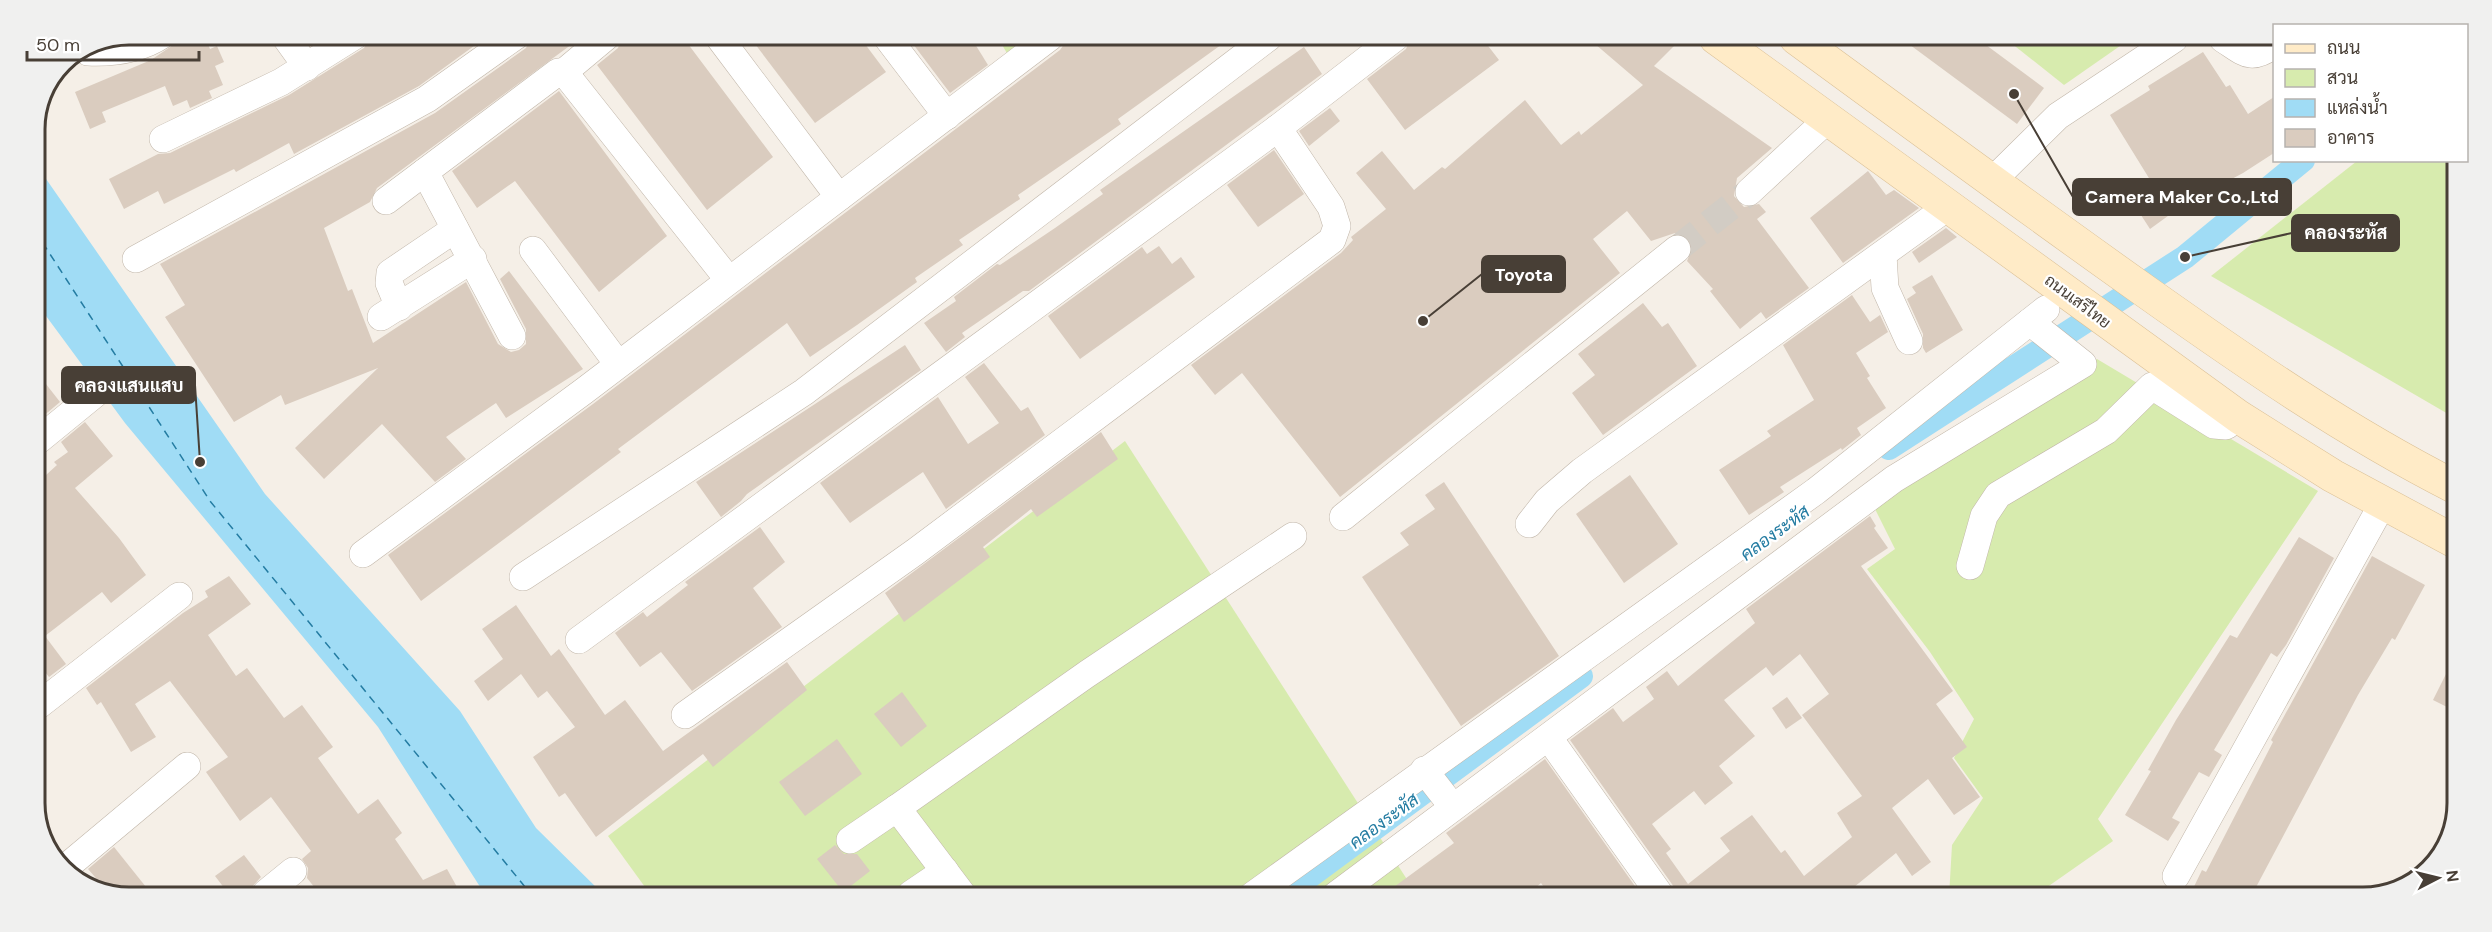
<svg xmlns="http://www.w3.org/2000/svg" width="2492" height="932" font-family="'DM Sans',Sarabun,sans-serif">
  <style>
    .green { fill: #d7ebae }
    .water { fill: #a0dcf5 }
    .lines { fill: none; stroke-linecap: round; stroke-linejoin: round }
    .canal { stroke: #a0dcf5; stroke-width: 24 }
    .ferry { stroke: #247ca2; stroke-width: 1.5; stroke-dasharray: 8 6; stroke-linecap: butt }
    .building { fill: #daccbf; fill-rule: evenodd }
    .street-tunnel { stroke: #d2ccc4; stroke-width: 27; stroke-dasharray: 27 14; stroke-linecap: butt }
    .street-casing { stroke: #c1b6a9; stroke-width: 28 }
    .secondary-casing { stroke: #dbc096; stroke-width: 34 }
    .street { stroke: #fff; stroke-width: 27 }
    .secondary { stroke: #ffebc7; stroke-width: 33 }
    .labels { text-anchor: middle; stroke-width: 4.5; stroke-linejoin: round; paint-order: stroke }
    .street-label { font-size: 16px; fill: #483f36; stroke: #fff }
    .water-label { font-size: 18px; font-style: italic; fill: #247ca2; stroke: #fff }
    .rim { fill: none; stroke: #483f36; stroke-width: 3 }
    .leader { fill: none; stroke: #483f36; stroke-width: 2 }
    .callout-dot { fill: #483f36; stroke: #fff; stroke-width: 2 }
    .callout { fill: #483f36; stroke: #483f36; stroke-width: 2 }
    .callout-label { font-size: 18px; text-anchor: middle; font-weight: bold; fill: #fff }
  </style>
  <rect width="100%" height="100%" fill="#f5efe7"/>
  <g class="green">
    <path d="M 997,36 L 1031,37 L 1008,55 Z"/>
    <path d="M 2006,39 L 2130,39 L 2064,85 Z"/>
    <path d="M 2357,161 L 2457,161 L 2455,418 L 2211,276 Z"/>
    <path d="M 2097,359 L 2318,491 L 2098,819 L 2113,841 L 2033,897 L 1949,897 L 1952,845 L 1983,798 L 1954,758 L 1974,719 L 1930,652 L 1867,569 L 1895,549 L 1873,505 L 1953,447 Z"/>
    <path d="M 1125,441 L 1417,895 L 650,894 L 608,836 Z"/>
  </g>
  <path class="water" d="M 35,163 L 265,494 L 460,711 L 536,828 L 602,893 L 484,893 L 378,727 L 125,423 L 35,301 Z"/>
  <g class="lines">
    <g class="canal">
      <path d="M 1889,448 L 2185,257 L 2303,160"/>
      <path d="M 1284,895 L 1581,676"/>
    </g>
    <path class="ferry" d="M 35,231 L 210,501 L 530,893"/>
  </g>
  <g class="building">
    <path d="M 195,35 L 204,35 L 210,49 L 217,46 L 224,62 L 215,66 L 223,85 L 209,91 L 212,98 L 190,108 L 187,100 L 173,106 L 165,86 L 102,112 L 106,122 L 90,129 L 75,92 L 151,60 L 176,43 Z"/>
    <path d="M 372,35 L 489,35 L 419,86 L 294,154 L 289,143 L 236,172 L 234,169 L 164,204 L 158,191 L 124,209 L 109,179 L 158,154 L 170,153 L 289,95 L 364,48 Z"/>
    <path d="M 532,35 L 583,36 L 377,188 L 370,202 L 324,228 L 348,291 L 352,289 L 373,343 L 466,282 L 498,344 L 511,352 L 519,350 L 526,344 L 526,329 L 500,279 L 509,271 L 583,369 L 506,418 L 496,403 L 446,437 L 466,459 L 435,482 L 382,424 L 324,479 L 295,448 L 378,368 L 285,405 L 281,395 L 234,422 L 165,317 L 185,305 L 160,264 L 435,113 L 526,48 Z"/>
    <path d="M 622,36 L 682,36 L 773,157 L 707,210 L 597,65 L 618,48 Z"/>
    <path d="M 749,36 L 859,36 L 886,72 L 815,123 Z"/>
    <path d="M 907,36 L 970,36 L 988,65 L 950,93 Z"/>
    <path d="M 1069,37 L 1232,37 L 1118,119 L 1121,124 L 1018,195 L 1020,199 L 959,240 L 963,245 L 915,278 L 917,282 L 857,325 L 810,357 L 787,323 L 618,449 L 621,452 L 421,601 L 388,555 L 593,404 L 957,128 L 1060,50 Z"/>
    <path d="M 1411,37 L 1482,38 L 1499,60 L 1405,130 L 1367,79 L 1406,49 Z"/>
    <path d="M 1588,38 L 1682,38 L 1654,66 L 1772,148 L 1737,178 L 1734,196 L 1744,207 L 1759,204 L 1766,212 L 1757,219 L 1809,288 L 1766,319 L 1761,312 L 1740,329 L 1710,291 L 1713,289 L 1687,261 L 1693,247 L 1689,239 L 1675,233 L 1651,241 L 1627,211 L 1593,239 L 1620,273 L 1340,497 L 1242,373 L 1215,395 L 1191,365 L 1341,253 L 1353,240 L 1351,237 L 1386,209 L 1356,173 L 1382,151 L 1414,190 L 1442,167 L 1445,169 L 1525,100 L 1561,145 L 1579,131 L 1581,135 L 1643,85 Z"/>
    <path d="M 1902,39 L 1978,39 L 2044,88 L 2017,124 Z"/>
    <path d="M 1304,47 L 1322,74 L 1029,291 L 1023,291 L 962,333 L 965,337 L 946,352 L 924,323 L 956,301 L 954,297 L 997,264 L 1000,265 L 1055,228 L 1103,194 L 1100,190 Z"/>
    <path d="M 2203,52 L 2226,87 L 2230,85 L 2248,114 L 2274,97 L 2274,153 L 2243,173 L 2183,205 L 2150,229 L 2130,198 L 2152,183 L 2110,115 L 2150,90 L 2148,86 Z"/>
    <path d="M 559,91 L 667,236 L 599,292 L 515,181 L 477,208 L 452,171 Z"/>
    <path d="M 1330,108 L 1340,121 L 1309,146 L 1299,131 Z"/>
    <path d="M 1274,150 L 1304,194 L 1258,227 L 1227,185 Z"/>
    <path d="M 1868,171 L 1886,195 L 1894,190 L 1919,208 L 1843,263 L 1810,218 Z"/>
    <path d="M 1946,228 L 1957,237 L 1919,263 L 1912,252 Z"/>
    <path d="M 1159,246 L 1172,264 L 1181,257 L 1195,277 L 1080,359 L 1048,316 L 1142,247 L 1147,254 Z"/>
    <path d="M 1932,275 L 1963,330 L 1926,353 L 1923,348 L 1923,334 L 1907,299 L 1916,293 L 1912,287 Z"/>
    <path d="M 1852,295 L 1870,322 L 1880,315 L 1888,332 L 1856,353 L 1870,376 L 1867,378 L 1886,408 L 1857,428 L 1861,435 L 1847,446 L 1842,450 L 1841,448 L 1780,487 L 1784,492 L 1749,515 L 1719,470 L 1771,436 L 1767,431 L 1814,400 L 1783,345 Z"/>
    <path d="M 1643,303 L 1662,327 L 1668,323 L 1697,366 L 1603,435 L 1572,393 L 1595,375 L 1578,354 Z"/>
    <path d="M 905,345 L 921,370 L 747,494 L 741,501 L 721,517 L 696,482 Z"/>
    <path d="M 984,363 L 1021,411 L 1028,407 L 1045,435 L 946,509 L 923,472 L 850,523 L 820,483 L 938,397 L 968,444 L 999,423 L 965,377 Z"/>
    <path d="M 35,370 L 60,402 L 35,423 Z"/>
    <path d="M 85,422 L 113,456 L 75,488 L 119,538 L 146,575 L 111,603 L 102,592 L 45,636 L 66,664 L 49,677 L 35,659 L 35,485 L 57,465 L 54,462 L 68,452 L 61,442 Z"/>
    <path d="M 1101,432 L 1118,459 L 1037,517 L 1031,509 L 983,547 L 990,557 L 904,622 L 885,593 Z"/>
    <path d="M 1630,475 L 1678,544 L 1624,583 L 1576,514 Z"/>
    <path d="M 1444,482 L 1559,656 L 1461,726 L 1362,577 L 1409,545 L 1400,533 L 1435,509 L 1425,495 Z"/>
    <path d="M 1870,516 L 1876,526 L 1874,528 L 1888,548 L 1861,566 L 1953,691 L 1936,704 L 1967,747 L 1952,758 L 1980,797 L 1954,815 L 1928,779 L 1892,808 L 1931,862 L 1912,876 L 1896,853 L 1843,896 L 1677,896 L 1674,887 L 1570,740 L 1613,708 L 1623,722 L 1654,699 L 1646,687 L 1667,671 L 1678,686 L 1755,623 L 1746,609 ZM 1800,654 L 1829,694 L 1802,715 L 1862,796 L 1837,813 L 1852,837 L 1804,876 L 1785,850 L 1781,853 L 1752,815 L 1720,838 L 1730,851 L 1688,884 L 1666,853 L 1671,849 L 1652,824 L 1694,791 L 1705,805 L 1733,783 L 1719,766 L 1755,736 L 1724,700 L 1766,667 L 1773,676 Z"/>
    <path d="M 760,527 L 785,562 L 753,588 L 782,627 L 692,691 L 661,652 L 640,667 L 615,633 L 643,612 L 647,617 L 688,585 L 685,582 Z"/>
    <path d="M 2299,537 L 2334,558 L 2286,645 L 2277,657 L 2271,653 L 2214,750 L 2222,755 L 2209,777 L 2199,772 L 2172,818 L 2180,822 L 2168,841 L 2125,815 L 2151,771 L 2148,770 L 2176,720 L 2230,635 L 2237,638 Z"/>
    <path d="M 2372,556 L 2425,585 L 2395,640 L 2392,638 L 2358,695 L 2254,891 L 2251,890 L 2248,897 L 2189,897 L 2202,870 L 2206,872 L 2273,742 L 2271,740 Z"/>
    <path d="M 229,576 L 251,604 L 208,635 L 236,676 L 247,668 L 284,718 L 302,705 L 333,747 L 318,758 L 358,814 L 378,799 L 402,833 L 395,839 L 423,880 L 447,869 L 457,887 L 447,893 L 319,893 L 307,878 L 308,868 L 302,859 L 311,851 L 271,797 L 240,821 L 206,772 L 228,757 L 170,681 L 135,704 L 156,737 L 131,752 L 101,702 L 97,705 L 86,688 L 183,613 L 208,597 L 205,591 Z"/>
    <path d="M 516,605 L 551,656 L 559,649 L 605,715 L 625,700 L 663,751 L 787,662 L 807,690 L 713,767 L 703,754 L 596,837 L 565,793 L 559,797 L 533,757 L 575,727 L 547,691 L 538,698 L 521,674 L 488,701 L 474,681 L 503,659 L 482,629 Z"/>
    <path d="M 2454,658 L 2453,694 L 2453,710 L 2433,700 Z"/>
    <path d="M 902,692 L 927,726 L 901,747 L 874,714 Z"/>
    <path d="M 1787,697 L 1802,718 L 1786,729 L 1772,708 Z"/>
    <path d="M 837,739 L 862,774 L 805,816 L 779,782 Z"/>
    <path d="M 1545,759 L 1642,896 L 1550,896 L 1541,883 L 1526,896 L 1383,895 L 1454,843 L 1446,833 Z"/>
    <path d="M 835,845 L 844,854 L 857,854 L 870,871 L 843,892 L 817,859 Z"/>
    <path d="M 114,847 L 150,892 L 108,892 L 88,869 Z"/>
    <path d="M 244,855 L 261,877 L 252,887 L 251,893 L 228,893 L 215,876 Z"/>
  </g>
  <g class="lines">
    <path class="street-tunnel" d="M 1677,249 L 1749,192"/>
    <g class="street-casing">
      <g id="street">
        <path d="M 284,35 L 307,67"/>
        <path d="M 718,36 L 839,197"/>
        <path d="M 886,36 L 947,116"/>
        <path d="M 2223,39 C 2245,53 2250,62 2274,45"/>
        <path d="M 88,52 C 113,53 141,49 162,35"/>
        <path d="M 564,72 L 607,36"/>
        <path d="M 163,139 L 281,82 L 356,35"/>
        <path d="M 425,172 L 512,336"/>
        <path d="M 1992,181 L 2058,116 L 2174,39"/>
        <path d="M 1749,192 L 1829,118"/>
        <path d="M 386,201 L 558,72 L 564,72 L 728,279"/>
        <path d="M 533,250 L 618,364"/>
        <path d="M 1883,255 L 1885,288 L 1909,341"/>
        <path d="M 136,259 L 427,99 L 517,35"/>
        <path d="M 399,307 L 389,283 L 390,273 L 455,229"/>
        <path d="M 381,317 L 473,259"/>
        <path d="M 35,443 L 95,394"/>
        <path d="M 1343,517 L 1677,249"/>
        <path d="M 1529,524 L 1547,501 L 1582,471 L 1949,206"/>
        <path d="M 363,554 L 584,391 L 1050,37"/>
        <path d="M 1970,566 L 1984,516 L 1998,495 L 2106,431 L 2152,386 L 2214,425 L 2226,426 L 2239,417"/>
        <path d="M 523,577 L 804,392 L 1269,37"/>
        <path d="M 579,640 L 1278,128 L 1396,37"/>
        <path d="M 35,708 L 179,596"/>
        <path d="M 685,715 L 915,552 L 1332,240 L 1337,226 L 1331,207 L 1278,128"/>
        <path d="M 1549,738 L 1661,896"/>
        <path d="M 1424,770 L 1452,806"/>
        <path d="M 850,840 L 897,808"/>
        <path d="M 65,868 L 187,766"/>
        <path d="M 2176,876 L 2383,503"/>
        <path d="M 266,893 L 293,871"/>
        <path d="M 911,894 L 945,871"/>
        <path d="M 962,894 L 897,808 L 1087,674 L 1293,536"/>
        <path d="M 1253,895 L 1816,491 L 2046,309"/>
        <path d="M 1336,895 L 1894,479 L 2083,364 L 2030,322"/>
      </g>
    </g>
    <g class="secondary-casing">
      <g id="secondary">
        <path d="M 1716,38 L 2239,417 L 2333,476 L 2454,541"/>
        <path d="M 1796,38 C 1912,123 2028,208 2145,291 C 2245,362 2345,431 2455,487"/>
      </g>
    </g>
    <use href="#street" class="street"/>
    <use href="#secondary" class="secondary"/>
  </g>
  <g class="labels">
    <g class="street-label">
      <text transform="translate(2078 301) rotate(37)" y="6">ถนนเสรีไทย</text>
    </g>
    <g class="water-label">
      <text transform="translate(1775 533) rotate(-36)" y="6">คลองระหัส</text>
      <text transform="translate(1384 821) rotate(-36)" y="6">คลองระหัส</text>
    </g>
  </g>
  <path d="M0 0H2492V932H0ZM129 45H2363A84 84 0 0 1 2447 129V803A84 84 0 0 1 2363 887H129A84 84 0 0 1 45 803V129A84 84 0 0 1 129 45Z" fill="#f0f0ef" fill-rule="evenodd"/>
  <path class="rim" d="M129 45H2363A84 84 0 0 1 2447 129V803A84 84 0 0 1 2363 887H129A84 84 0 0 1 45 803V129A84 84 0 0 1 129 45Z"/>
  <path class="leader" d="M2014 94L2073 197M2185 257L2292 233M1423 321L1482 274M200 462L195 385"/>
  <g class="callout-dot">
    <circle cx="2014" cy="94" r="6"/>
    <circle cx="2185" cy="257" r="6"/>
    <circle cx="1423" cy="321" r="6"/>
    <circle cx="200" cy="462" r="6"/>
  </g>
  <g class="callout">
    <rect x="2073" y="179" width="218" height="36" rx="6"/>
    <rect x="2292" y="215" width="107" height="36" rx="6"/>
    <rect x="1482" y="256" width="83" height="36" rx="6"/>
    <rect x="62" y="367" width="133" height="36" rx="6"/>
  </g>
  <g class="callout-label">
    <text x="2182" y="203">Camera Maker Co.,Ltd</text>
    <text x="2346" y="239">คลองระหัส</text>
    <text x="1524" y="281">Toyota</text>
    <text x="129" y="392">คลองแสนแสบ</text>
  </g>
  <rect x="2273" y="24" width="195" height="138" fill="#ffffff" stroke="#b6b2af" stroke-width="1.5"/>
  <rect x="2285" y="44" width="30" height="9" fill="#ffebc7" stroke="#b6b2af" stroke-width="1.5"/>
  <text x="2327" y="54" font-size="18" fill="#483f36">ถนน</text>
  <rect x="2285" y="69" width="30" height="18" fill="#d7ebae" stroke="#b6b2af" stroke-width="1.5"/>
  <text x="2327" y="84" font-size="18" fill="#483f36">สวน</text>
  <rect x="2285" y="99" width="30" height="18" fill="#a0dcf5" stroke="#b6b2af" stroke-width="1.5"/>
  <text x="2327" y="114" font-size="18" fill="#483f36">แหล่งน้ำ</text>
  <rect x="2285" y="129" width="30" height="18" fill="#daccbf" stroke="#b6b2af" stroke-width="1.5"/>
  <text x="2327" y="144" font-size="18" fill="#483f36">อาคาร</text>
  <g transform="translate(2438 878) rotate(83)" stroke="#ffffff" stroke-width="4.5" paint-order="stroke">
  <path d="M0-4.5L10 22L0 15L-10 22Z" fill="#483f36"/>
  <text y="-9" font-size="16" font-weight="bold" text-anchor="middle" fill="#483f36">N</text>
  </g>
  <path d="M27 51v9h172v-9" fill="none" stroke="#483f36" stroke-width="3"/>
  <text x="36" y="51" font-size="18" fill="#483f36" stroke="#ffffff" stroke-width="4.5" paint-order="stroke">50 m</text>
</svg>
